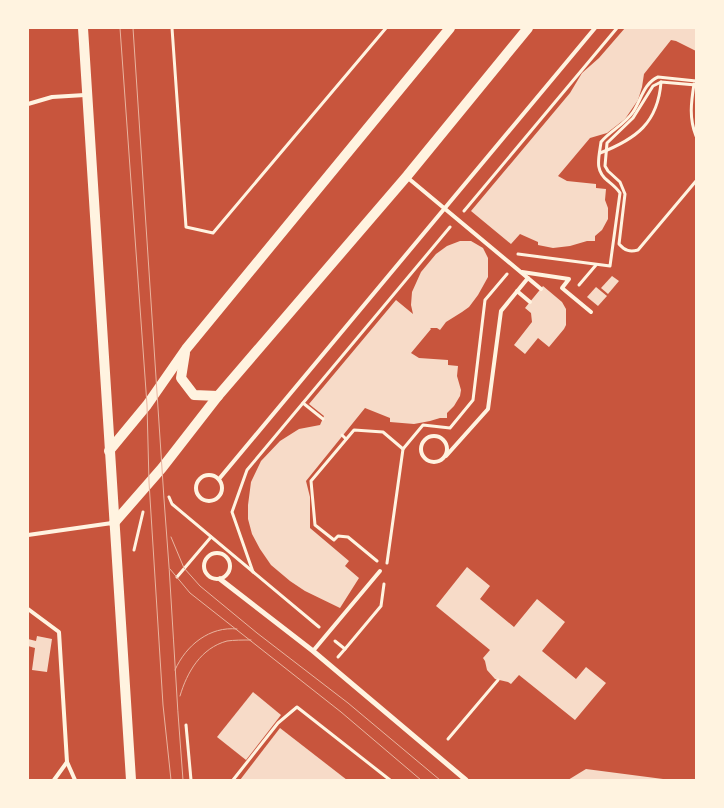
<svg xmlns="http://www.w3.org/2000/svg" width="724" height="808" font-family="'Roboto Serif',serif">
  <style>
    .building { fill: #f7dbc8 }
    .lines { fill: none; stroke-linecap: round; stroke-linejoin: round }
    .path { stroke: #fff3e0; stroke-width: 3 }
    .service { stroke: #fff3e0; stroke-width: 4 }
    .minor { stroke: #fff3e0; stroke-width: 5 }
    .secondary { stroke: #fff3e0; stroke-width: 10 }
    .tram { stroke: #e9b49f; stroke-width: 1 }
  </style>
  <rect width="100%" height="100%" fill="#c8553d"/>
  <g class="building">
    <path d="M 625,28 L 696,28 L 696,51 L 676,41 L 671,40 L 644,74 L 642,87 L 638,100 L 625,119 L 607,133 L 590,138 L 558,176 L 567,181 L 596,184 L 596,188 L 606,189 L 605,200 L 608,208 L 608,219 L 602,230 L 595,236 L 595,241 L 587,241 L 570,246 L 553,248 L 538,245 L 538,242 L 520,234 L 511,244 L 471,211 L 570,93 L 582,73 L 599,58 Z"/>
    <path d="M 460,241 L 471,241 L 483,248 L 488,258 L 488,277 L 478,295 L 469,307 L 462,312 L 446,322 L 440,330 L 437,328 L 430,328 L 431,329 L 411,353 L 419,358 L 448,360 L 448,365 L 458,366 L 457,376 L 461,390 L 460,396 L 454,406 L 447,413 L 447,418 L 440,418 L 430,421 L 414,424 L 390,422 L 390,418 L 365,408 L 306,481 L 310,497 L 310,528 L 349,561 L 345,566 L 359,578 L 340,608 L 305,591 L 290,581 L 271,565 L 260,549 L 252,534 L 248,519 L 248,505 L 251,482 L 261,461 L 280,441 L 299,429 L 320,425 L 324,416 L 309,404 L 396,300 L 413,314 L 411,305 L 412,292 L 421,272 L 436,254 L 447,246 Z"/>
    <path d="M 612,276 L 619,281 L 608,294 L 601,288 Z"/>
    <path d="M 543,286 L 562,302 L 566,309 L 566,325 L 564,329 L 549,347 L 538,338 L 525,354 L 514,345 L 532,322 L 531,313 L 525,308 Z"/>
    <path d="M 596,287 L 607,296 L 598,306 L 587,297 Z"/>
    <path d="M 467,567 L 490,586 L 480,599 L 514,627 L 537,599 L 565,622 L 542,651 L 576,679 L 586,667 L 606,683 L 575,720 L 519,675 L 511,684 L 508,682 L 495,679 L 487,670 L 485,661 L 483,658 L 490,650 L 436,606 Z"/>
    <path d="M 37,636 L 52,639 L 47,672 L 32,670 L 35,648 L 28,646 L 28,639 L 36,641 Z"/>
    <path d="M 253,692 L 281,715 L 246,760 L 217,737 Z"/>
    <path d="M 280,728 L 347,780 L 240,780 Z"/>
    <path d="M 586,769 L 663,779 L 663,780 L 568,780 Z"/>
  </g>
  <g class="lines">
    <g class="path">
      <path d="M 172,28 L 186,227 L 213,233 L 386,28"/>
      <path d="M 694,84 C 691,103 689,118 696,136"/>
      <path d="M 696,85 L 661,82 L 653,86 L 633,118 L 607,143 L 605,166 L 608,171 L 620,182 L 625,194 L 619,244 C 625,251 630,252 638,250 L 696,181"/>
      <path d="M 600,153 C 636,139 658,123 661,82"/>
      <path d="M 464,211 L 617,28"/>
      <path d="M 518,254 L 610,266 L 620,193 C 617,188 613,185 608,181 C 594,170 599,158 601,142 C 610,131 625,124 633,112 C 641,100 644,83 658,77 L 696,81"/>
      <path d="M 579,285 L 596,265"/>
      <path d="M 303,403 L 323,419"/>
      <path d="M 342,435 L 346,439"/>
      <path d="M 169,497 L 172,504 L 319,627"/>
      <path d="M 134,550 L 143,512"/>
      <path d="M 377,561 L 348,537 L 338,536 L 334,540 L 315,525 L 311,481 L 354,430 L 383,432 L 403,449"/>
      <path d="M 387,563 L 403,449 L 423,425 L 450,428 L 473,400 L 485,300 L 507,274"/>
      <path d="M 253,572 L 232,512 L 247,470 L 450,227"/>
      <path d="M 177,577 L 211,537"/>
      <path d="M 335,641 L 345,649 L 338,657"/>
      <path d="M 345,649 L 381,606 L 384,584"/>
      <path d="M 186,725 L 191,780"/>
      <path d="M 448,739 L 498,680"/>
      <path d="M 233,780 L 278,723 L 297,707 L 390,780"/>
    </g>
    <g class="service">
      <path d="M 28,104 L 52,97 L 85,95"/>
      <path d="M 408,178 L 541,289"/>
      <path d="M 522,272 L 569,279 L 562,288 L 591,312"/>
      <path d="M 517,291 L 530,302"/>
      <circle cx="434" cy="449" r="13"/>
      <path d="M 446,456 L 488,409 L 501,311 L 528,278"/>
      <circle cx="209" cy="488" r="13"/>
      <path d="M 219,479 L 595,28"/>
      <path d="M 28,535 L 112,523"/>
      <circle cx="217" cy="566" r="13"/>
      <path d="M 28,609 L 59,632 L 67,762 L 54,780"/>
      <path d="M 313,651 L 380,571"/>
      <path d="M 67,762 L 75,780"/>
    </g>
    <path class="minor" d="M 220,579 L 313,651 L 466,780"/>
    <g class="secondary">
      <path d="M 83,28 L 131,780"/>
      <path d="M 185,353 L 181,378 L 194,395 L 218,396"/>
      <path d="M 109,451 L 147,405 L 186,349 L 450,28"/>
      <path d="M 114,523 L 162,468 L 218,396 L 407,176 L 528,28"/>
    </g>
    <g class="tram">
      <path d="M 120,28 L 147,405 L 149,482 L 163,705 L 171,780"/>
      <path d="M 133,28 L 164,499 C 172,593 175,687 183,780"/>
      <path d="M 171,537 L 184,568 L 200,586 L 257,633 L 348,703 L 440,780"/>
      <path d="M 170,569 L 190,593 L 341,712 L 421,780"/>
      <path d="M 175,670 C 186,645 210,626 237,629"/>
      <path d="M 180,696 C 187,672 201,648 227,641 C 234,640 243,640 251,640"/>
    </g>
  </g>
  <rect width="724" height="808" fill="none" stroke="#fff3e0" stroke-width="58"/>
</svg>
